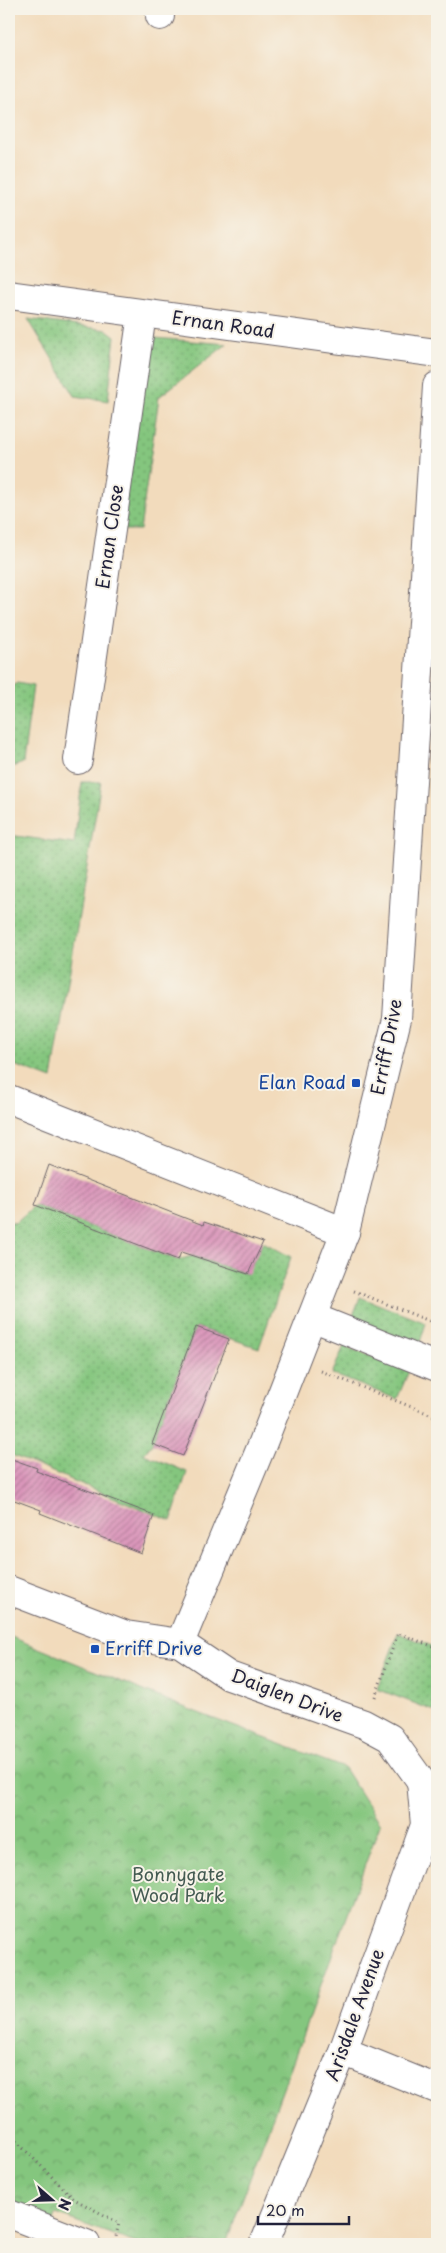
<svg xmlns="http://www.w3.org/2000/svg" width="446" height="2253" font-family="'Playpen Sans',sans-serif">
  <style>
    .grass { fill: url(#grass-dots); stroke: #53745c }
    .park { fill: url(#park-crowns); stroke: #53745c }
    .building { fill: url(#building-hatch) }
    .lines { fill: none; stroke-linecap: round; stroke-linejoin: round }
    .minor-casing { stroke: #6b6368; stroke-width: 30 }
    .path { stroke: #6b6368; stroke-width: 3; stroke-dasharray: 1 4; stroke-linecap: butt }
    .minor { stroke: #fff; stroke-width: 28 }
    .transit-dot { fill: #1a4fb4; stroke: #f7f3e8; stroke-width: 2 }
    .labels { text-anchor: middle; stroke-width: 4; stroke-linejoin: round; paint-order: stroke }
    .street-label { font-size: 18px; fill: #22223b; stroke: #f7f3e8 }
    .transit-label { font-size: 18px; fill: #164399; stroke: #f7f3e8; text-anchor: end }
    .park-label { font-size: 18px; fill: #445b52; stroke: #f7f3e8 }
  </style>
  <defs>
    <pattern id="grass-dots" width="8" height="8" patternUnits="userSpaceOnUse" patternTransform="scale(1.25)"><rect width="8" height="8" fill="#84c67e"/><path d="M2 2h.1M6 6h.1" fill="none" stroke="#6ca068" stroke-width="1.8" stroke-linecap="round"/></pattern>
    <pattern id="park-crowns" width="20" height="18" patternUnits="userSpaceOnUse" patternTransform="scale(1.25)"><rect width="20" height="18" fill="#84c67e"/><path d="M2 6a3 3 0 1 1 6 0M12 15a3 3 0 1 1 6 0" fill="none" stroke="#6ca068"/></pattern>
    <pattern id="building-hatch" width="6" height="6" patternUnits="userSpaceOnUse" patternTransform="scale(1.25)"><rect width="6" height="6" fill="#db97bb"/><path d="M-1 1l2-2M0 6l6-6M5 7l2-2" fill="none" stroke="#b17b99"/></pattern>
  </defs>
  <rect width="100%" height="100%" fill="#f7f3e8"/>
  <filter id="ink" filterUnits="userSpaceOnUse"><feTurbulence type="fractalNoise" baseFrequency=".02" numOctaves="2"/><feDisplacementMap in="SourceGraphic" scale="10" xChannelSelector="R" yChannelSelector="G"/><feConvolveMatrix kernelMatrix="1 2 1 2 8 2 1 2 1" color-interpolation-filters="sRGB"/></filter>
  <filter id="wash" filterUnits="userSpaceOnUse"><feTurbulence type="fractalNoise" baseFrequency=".0096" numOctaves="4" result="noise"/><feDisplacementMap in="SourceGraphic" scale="20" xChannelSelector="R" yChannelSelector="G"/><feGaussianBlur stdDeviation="1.12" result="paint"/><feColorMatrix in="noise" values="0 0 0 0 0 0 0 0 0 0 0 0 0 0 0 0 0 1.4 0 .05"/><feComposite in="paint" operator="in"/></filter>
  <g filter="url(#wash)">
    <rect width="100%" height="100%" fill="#f2dbbc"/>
    <g class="grass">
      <path d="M 28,319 L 107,330 L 115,336 L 108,401 L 75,396 Z"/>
      <path d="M 143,337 L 227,344 L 159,397 L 140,530 L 117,530 Z"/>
      <path d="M 17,683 L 33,686 L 23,763 L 9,768 L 9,690 Z"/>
      <path d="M 82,782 L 101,782 L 52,1079 L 9,1063 L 9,835 L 74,844 Z"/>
      <path d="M 35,1205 L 178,1260 L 192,1256 L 247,1274 L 263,1242 L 291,1257 L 259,1348 L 196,1327 L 152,1444 L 144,1454 L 187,1472 L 171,1521 L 9,1454 L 9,1221 L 15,1223 Z"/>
      <path d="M 360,1297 L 426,1323 L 418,1349 L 351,1321 Z"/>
      <path d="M 344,1346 L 409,1371 L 397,1399 L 332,1374 Z"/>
      <path d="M 398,1633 L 437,1648 L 437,1712 L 377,1689 Z"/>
    </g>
    <path class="park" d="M 9,1636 L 196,1712 L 344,1768 L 380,1824 L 226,2244 L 138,2244 L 56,2214 L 54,2222 L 9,2204 Z"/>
    <g id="blocks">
      <g class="building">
        <path d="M 49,1165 L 203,1225 L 204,1222 L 263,1242 L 248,1274 L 181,1252 L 178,1260 L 35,1205 Z"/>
        <path d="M 196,1327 L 229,1339 L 183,1456 L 152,1444 Z"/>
        <path d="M 9,1458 L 37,1468 L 36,1471 L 154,1515 L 141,1553 L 40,1513 L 41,1510 L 9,1498 Z"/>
      </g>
    </g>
  </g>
  <g filter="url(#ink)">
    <use href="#blocks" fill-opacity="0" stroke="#6b6368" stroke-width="1"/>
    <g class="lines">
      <g class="minor-casing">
        <g id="minor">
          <path d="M 160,16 L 160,9"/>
          <path d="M 9,295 L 437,353"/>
          <path d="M 78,760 L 142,314"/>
          <path d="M 9,1099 L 345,1232"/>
          <path d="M 312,1317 L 437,1367"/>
          <path d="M 9,1590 L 126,1635 L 180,1643 L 229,1676 L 364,1724 L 390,1738 L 421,1781"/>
          <path d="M 180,1643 L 262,1445 L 345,1232 L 397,1019 L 437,386"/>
          <path d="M 343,2051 L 437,2089"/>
          <path d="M 9,2214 L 86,2244"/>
          <path d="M 264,2244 L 343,2051 L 425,1825 L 421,1781"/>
        </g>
      </g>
      <g class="path">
        <path d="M 354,1291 L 437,1324"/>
        <path d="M 321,1371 L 437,1417"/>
        <path d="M 375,1697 L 398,1633 L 437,1648"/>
        <path d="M 9,2134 L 74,2199 L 119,2223 L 116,2236"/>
      </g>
      <use href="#minor" class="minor"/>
    </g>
  </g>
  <g class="transit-dot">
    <rect x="351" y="1078" width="10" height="10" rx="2.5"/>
    <rect x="90" y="1644" width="10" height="10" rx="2.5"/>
  </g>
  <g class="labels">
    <g class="street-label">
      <text transform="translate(223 325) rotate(8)" y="6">Ernan Road</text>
      <text transform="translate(110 537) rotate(-82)" y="6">Ernan Close</text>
      <text transform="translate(387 1047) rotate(-79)" y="6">Erriff Drive</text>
      <text transform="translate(287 1696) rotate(21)" y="6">Daiglen Drive</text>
      <text transform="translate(355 2015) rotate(-70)" y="6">Arisdale Avenue</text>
    </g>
    <g class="transit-label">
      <text x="346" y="1089">Elan Road</text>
      <text x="105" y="1655" text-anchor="start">Erriff Drive</text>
    </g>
    <g class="park-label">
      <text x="178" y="1881">Bonnygate<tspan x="178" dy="21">Wood Park</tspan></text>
    </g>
  </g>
  <rect width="446" height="2253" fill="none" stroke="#f7f3e8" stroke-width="30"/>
  <g transform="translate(52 2200) rotate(110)" stroke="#f7f3e8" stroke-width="4" paint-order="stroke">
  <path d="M0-4L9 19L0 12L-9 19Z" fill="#22223b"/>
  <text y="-8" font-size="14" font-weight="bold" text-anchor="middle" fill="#22223b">N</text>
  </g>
  <path d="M258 2216v8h91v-8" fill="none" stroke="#22223b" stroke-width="2.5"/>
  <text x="266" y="2216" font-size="15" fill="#22223b" stroke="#f7f3e8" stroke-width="4" paint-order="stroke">20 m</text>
</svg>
